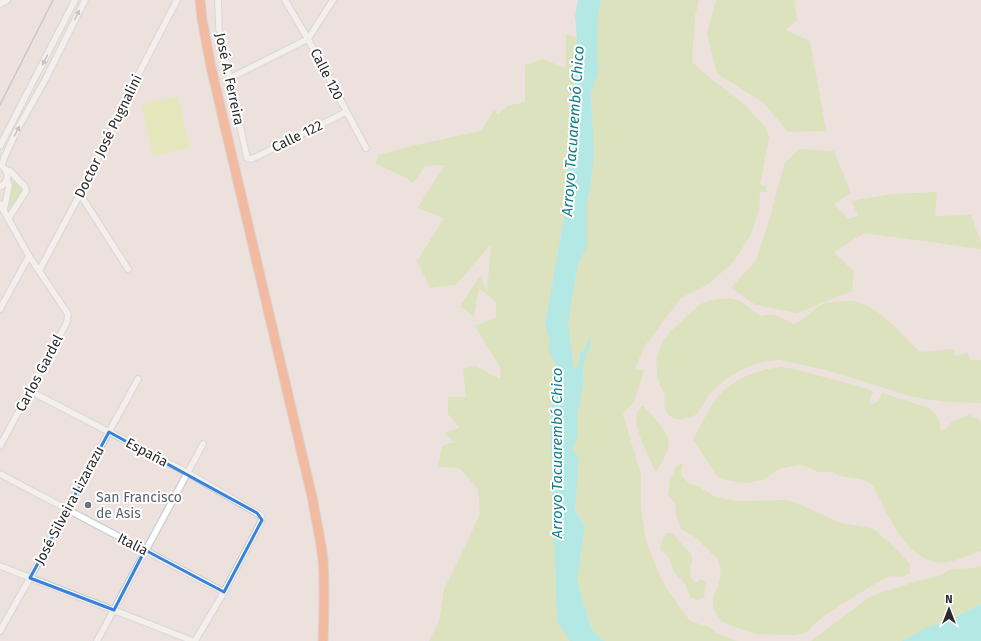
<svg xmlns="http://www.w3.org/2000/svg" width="981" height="641" font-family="'Fira Sans',sans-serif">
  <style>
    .green { fill: #c6e398 }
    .pitch { fill: #ddeb94 }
    .water { fill: #6fefef }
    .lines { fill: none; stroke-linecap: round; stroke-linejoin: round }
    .minor-casing { stroke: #c7cfd8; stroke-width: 8 }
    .trunk-casing { stroke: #c3c3c3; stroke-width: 11 }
    .minor { stroke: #fff; stroke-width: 5.5 }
    .trunk { stroke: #f88c59; stroke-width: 9 }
    .rail { stroke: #9fa8b5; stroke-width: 1.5 }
    .oneway { fill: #9f9f9f }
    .marked { fill: none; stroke: #3882db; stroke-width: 3; stroke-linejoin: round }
    .worship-dot { fill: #6b7280; stroke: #fff; stroke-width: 1.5 }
    .labels { text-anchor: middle; stroke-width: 4; stroke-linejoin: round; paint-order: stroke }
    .street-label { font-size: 14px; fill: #2a2a2a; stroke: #fff }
    .worship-label { font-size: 14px; fill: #5b616d; stroke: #fff; text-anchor: start }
    .water-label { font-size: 15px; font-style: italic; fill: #0e7e87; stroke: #fff }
  </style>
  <rect width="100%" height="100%" fill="#ece1dc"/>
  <g class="green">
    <path d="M 602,0 L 699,0 L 695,16 L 692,62 L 711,79 L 743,103 L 766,128 L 769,137 L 760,185 L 766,186 L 767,192 L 760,192 L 759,210 L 751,234 L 735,260 L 709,284 L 681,298 L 644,347 L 635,369 L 644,370 L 634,402 L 623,414 L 641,475 L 641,508 L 646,542 L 660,576 L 669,592 L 690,621 L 709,627 L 717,633 L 737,641 L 604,641 L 591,628 L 577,581 L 585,526 L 575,511 L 579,457 L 572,449 L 577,439 L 577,415 L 584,381 L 583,365 L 590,346 L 590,337 L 586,346 L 580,354 L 578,367 L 574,370 L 568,323 L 578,263 L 587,246 L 587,201 L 591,185 L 594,153 L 591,93 L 598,74 L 597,32 L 599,7 Z"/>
    <path d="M 716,0 L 794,0 L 797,20 L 786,30 L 810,41 L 826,131 L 788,132 L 763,102 L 717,74 L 707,33 Z"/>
    <path d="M 566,34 L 577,38 L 566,206 L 545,325 L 550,342 L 548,351 L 555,362 L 550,427 L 557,621 L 570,641 L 429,641 L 439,621 L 444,589 L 460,557 L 480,514 L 478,489 L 459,468 L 438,467 L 442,446 L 454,442 L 444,433 L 459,428 L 448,414 L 448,397 L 466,397 L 463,369 L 476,366 L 500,379 L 501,369 L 475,326 L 496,317 L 496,302 L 479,288 L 474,317 L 460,306 L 480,276 L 487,291 L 491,244 L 456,285 L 430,288 L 417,261 L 444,218 L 417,208 L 445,165 L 425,166 L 413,183 L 406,178 L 376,164 L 378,155 L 416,145 L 481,131 L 494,110 L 498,115 L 507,106 L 525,102 L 525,65 L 542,59 L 566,68 Z"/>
    <path d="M 800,149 L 834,151 L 851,193 L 834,204 L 849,219 L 858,216 L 851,201 L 892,194 L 937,192 L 935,216 L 971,215 L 981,242 L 981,249 L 864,233 L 834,252 L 854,272 L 852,291 L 797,313 L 756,305 L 731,288 L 756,260 L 768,224 L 785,162 Z"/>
    <path d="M 8,172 L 23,188 L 24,191 L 10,212 L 7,210 L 12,189 Z"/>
    <path d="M 728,298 L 739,300 L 760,316 C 777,312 779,317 793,324 C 804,321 811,310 821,305 C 826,302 831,303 836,302 C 843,302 848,300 854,301 C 879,306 902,335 920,352 L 953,349 L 956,356 L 967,353 L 970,360 L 981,360 L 981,403 L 947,402 L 913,397 L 826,370 L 779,360 C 754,361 725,375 709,395 C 706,400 699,413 695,415 C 693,417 688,417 686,418 C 668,423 662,409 665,394 C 654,379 654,357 663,341 C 668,332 677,326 684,319 C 690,313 696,307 703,303 C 710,300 720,299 728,298 Z"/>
    <path d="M 781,367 L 794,369 L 865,388 L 873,392 L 869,400 L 870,404 C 877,404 879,400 882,393 L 929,408 C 938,414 939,420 941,430 L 945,429 L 952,422 L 969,415 L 979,419 L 981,423 L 981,551 C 971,554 959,560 949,562 C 908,569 888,514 873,486 L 869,482 L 861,479 L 840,476 L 833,472 L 818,472 L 809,467 L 798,465 L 779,469 L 762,480 L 748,483 L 735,482 L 722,479 L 716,475 L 693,439 C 701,426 707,410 717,398 C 730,380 759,369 781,367 Z"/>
    <path d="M 643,405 C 651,415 674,436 668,450 C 665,457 660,465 656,472 C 650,459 632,426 637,412 C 638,410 641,407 643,405 Z"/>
    <path d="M 683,462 L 681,470 L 682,476 L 690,484 L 698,486 L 712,495 L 725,499 L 737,501 L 786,500 L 795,502 L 840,523 L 870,528 L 876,531 L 893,546 L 910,564 L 910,573 L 901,577 L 890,576 L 873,585 L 827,614 L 814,624 L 806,633 L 793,635 L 756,634 L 735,627 L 721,621 L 713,608 L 714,595 L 719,583 L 721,570 L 718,560 L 695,537 L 682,530 L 676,516 L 675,504 L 668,496 L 670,481 L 675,468 Z"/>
    <path d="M 667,533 L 672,533 L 691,554 L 692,562 L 690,568 L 691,578 L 696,583 L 699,580 L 703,580 L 706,584 L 704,597 L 698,600 L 691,598 L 684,582 L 674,573 L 670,560 L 667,555 L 660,550 L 663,537 Z"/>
    <path d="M 981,566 L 981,604 L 948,621 L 927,627 L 902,641 L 811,641 L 871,596 L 914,582 L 939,576 L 951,569 L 974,568 Z"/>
  </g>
  <path class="pitch" d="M 178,96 L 190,148 L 153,156 L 141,105 Z"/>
  <g class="water">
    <path d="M 578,0 L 602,0 L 599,7 L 597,32 L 598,74 L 591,93 L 594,153 L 591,185 L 587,201 L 587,247 L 578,263 L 568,323 L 574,370 L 578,367 L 580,354 L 586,346 L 590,335 L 590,346 L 583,365 L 584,381 L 577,415 L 577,439 L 572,449 L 579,457 L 575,511 L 585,526 L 577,581 L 591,628 L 604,641 L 570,641 L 557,621 L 550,427 L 555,362 L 548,351 L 550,342 L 545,325 L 566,206 L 577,38 L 575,17 Z"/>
    <path d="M 981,604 L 981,641 L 902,641 L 927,627 L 948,621 Z"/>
  </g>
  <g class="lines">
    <g class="minor-casing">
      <g id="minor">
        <path d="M 218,0 L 219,29 L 247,158 L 252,159 L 346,112"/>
        <path d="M 285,0 L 308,39 L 366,148"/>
        <path d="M 0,4 L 7,0"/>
        <path d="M 230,78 L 308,39 L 333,0"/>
        <path d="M 0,146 L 75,0"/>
        <path d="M 2,166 L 4,158 L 17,130 L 45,80 L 85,0"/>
        <path d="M 6,170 L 10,171 L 25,187 L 26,191 L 8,219"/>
        <path d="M 0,187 C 8,183 10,174 4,168"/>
        <path d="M 80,194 L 128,269"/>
        <path d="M 0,204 L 29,256 L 68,314 L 67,322 L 0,446"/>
        <path d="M 4,210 L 9,186 L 7,180"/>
        <path d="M 39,271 L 80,194 L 136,79 L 177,0"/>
        <path d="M 0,309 L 29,256"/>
        <path d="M 30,391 L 188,473 L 260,515 L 262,518 L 261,522 L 224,592 L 195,641"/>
        <path d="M 0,474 L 224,592"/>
        <path d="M 0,566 L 193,641"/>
        <path d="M 0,631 L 30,578 L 66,510 L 138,379"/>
        <path d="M 97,641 L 203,444"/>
      </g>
    </g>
    <g class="trunk-casing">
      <path id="trunk" d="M 200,0 L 202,19 L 211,67 L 313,501 C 316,521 321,540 323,560 C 325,587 324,614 323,641"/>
    </g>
    <use href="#minor" class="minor"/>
    <use href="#trunk" class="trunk"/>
    <path class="rail" d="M 0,105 L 53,0"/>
  </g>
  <defs><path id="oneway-solid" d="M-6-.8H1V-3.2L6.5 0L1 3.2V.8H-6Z"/></defs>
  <g class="oneway">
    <use href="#oneway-solid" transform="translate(77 15) rotate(-64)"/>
    <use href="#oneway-solid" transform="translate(45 60) rotate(117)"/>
    <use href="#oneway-solid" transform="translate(17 131) rotate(-62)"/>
  </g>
  <path d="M0 0H981V641H0ZM 109,432 L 257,513 L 262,520 L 224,592 L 145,550 L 114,610 L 30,578 Z" fill="#ece1dc" fill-opacity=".55" fill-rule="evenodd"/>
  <path class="marked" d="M 109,432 L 257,513 L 262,520 L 224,592 L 145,550 L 114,610 L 30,578 Z"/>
  <circle class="worship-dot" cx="88" cy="505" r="4"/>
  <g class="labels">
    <g class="street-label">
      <text transform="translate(327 74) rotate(63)" y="5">Calle 120</text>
      <text transform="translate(230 79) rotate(78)" y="5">José A. Ferreira</text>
      <text transform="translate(108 136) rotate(-64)" y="5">Doctor José Pugnalini</text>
      <text transform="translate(297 136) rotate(-26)" y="5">Calle 122</text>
      <text transform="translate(39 373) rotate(-62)" y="5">Carlos Gardel</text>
      <text transform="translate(147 452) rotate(28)" y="5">España</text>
      <text transform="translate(69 505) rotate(-62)" y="5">José Silveira Lizarazu</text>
      <text transform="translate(133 544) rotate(27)" y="5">Italia</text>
    </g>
    <g class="worship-label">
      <text x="96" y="502">San Francisco<tspan x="96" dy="16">de Asis</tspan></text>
    </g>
    <g class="water-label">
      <text transform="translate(573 131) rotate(-86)" y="5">Arroyo Tacuarembó Chico</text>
      <text transform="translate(557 453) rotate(-90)" y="5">Arroyo Tacuarembó Chico</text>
    </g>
  </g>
  <g transform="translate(949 609)" stroke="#ffffff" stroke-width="3" paint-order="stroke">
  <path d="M0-3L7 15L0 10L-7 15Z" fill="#2a2a2a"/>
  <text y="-6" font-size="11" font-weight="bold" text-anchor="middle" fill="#2a2a2a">N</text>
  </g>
</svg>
